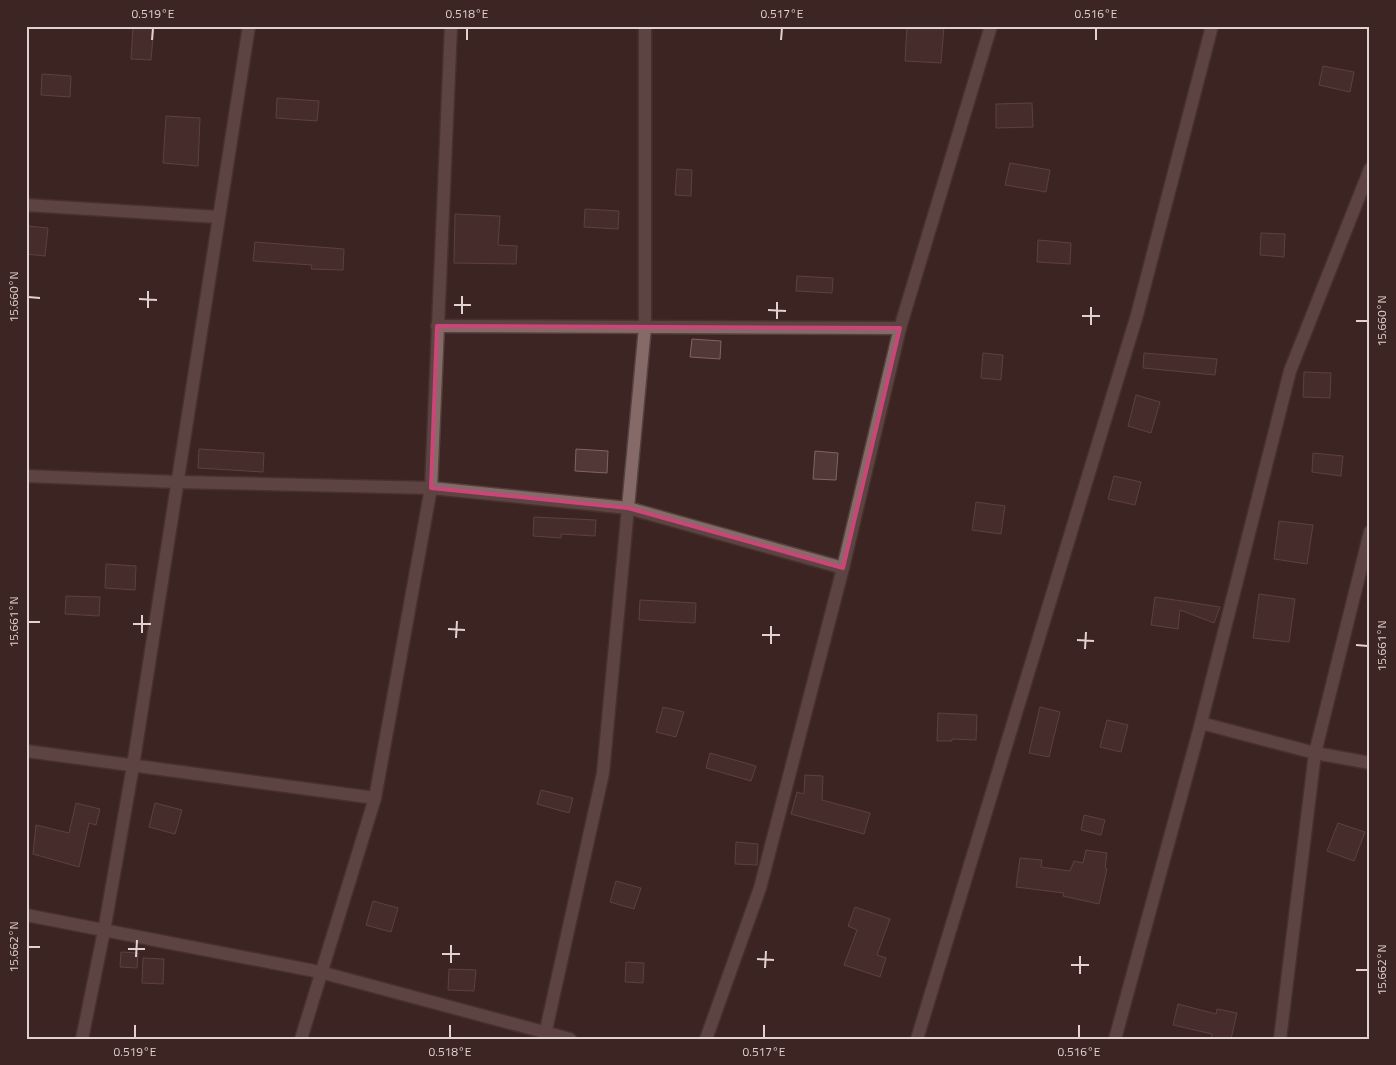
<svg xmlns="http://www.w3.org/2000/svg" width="1396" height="1065" font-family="'Titillium Web',sans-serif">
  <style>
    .building { fill: #523937; stroke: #806462 }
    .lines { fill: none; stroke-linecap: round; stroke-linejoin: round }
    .minor-casing { stroke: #54403f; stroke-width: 15 }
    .minor { stroke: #866a68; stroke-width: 12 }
    .marked { fill: none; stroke: #ca4678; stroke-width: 4; stroke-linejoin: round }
    .ticks { fill: none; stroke: #e1d1d0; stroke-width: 2 }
    .neatline { fill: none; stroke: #e1d1d0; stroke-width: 2 }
    .ticks-label { font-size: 12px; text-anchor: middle; fill: #e1d1d0 }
  </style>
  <rect width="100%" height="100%" fill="#3c2523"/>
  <g class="building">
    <path d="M 133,26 L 154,26 L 151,60 L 131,59 Z"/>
    <path d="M 907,26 L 944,26 L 941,63 L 905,61 Z"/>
    <path d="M 1323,66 L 1354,72 L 1350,92 L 1319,85 Z"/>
    <path d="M 42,74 L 71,76 L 70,97 L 41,95 Z"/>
    <path d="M 277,98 L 319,101 L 317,121 L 276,118 Z"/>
    <path d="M 1032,103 L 1033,127 L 996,128 L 996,104 Z"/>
    <path d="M 166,116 L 200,118 L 198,166 L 163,163 Z"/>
    <path d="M 1010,163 L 1050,170 L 1046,192 L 1005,185 Z"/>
    <path d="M 677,169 L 692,170 L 691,196 L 675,195 Z"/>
    <path d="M 585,209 L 619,211 L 618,229 L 584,227 Z"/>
    <path d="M 455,214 L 500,216 L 498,245 L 517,246 L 516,264 L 454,263 Z"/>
    <path d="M 28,226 L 48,228 L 45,256 L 26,254 Z"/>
    <path d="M 1261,233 L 1285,234 L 1284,257 L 1260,255 Z"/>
    <path d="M 1038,240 L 1071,243 L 1070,264 L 1037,262 Z"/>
    <path d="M 255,242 L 344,249 L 343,270 L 311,269 L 312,265 L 253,261 Z"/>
    <path d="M 797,276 L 833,278 L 832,293 L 796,291 Z"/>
    <path d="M 692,339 L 721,341 L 720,359 L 690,357 Z"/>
    <path d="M 983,353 L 1003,355 L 1001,380 L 981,378 Z"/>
    <path d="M 1144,353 L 1217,359 L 1215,375 L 1143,368 Z"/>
    <path d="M 1304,372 L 1331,373 L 1330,398 L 1303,397 Z"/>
    <path d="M 1136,395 L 1160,402 L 1151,433 L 1128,426 Z"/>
    <path d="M 199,449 L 264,453 L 263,472 L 198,468 Z"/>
    <path d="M 576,449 L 608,451 L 607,473 L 575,471 Z"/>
    <path d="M 815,451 L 838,453 L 836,480 L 813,479 Z"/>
    <path d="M 1313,453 L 1343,456 L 1341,476 L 1312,472 Z"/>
    <path d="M 1114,476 L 1141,482 L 1135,505 L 1108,499 Z"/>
    <path d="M 976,502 L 1005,506 L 1001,534 L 972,530 Z"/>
    <path d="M 534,517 L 596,520 L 595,536 L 561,534 L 561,538 L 533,536 Z"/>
    <path d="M 1279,521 L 1313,525 L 1307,564 L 1274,559 Z"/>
    <path d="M 106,564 L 136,566 L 135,590 L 105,588 Z"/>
    <path d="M 1259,594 L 1295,599 L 1289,642 L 1253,638 Z"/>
    <path d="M 66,596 L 100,597 L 99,616 L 65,614 Z"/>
    <path d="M 1155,597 L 1182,601 L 1220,607 L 1214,623 L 1180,610 L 1178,629 L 1151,625 Z"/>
    <path d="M 640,600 L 696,603 L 695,623 L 639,620 Z"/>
    <path d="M 663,707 L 684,712 L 676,737 L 656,732 Z"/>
    <path d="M 1040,707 L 1060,712 L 1049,757 L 1029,753 Z"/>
    <path d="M 938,713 L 977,715 L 976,740 L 952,739 L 952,741 L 937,741 Z"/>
    <path d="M 1107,720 L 1128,725 L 1121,752 L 1100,747 Z"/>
    <path d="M 710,753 L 756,766 L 751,781 L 706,768 Z"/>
    <path d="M 805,775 L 823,776 L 822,800 L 870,813 L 864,834 L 791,814 L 797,792 L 804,794 Z"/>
    <path d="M 541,790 L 573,798 L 569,813 L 537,804 Z"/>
    <path d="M 76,803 L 100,809 L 96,825 L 89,823 L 79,867 L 33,854 L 36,825 L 69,833 Z"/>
    <path d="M 155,803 L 182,810 L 175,834 L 149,827 Z"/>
    <path d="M 1084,815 L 1105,820 L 1101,835 L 1081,830 Z"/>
    <path d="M 1338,823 L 1365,832 L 1354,861 L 1327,851 Z"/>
    <path d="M 736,842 L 758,844 L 757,865 L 735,864 Z"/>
    <path d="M 1086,850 L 1107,853 L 1105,868 L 1107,869 L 1099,904 L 1063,896 L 1064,893 L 1016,887 L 1020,858 L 1042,860 L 1041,867 L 1070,871 L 1074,861 L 1083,863 Z"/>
    <path d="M 616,881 L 641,888 L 634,909 L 610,902 Z"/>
    <path d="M 373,901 L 398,908 L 391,932 L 366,925 Z"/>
    <path d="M 855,907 L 890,919 L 877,955 L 886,958 L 880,977 L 844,965 L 857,930 L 848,926 Z"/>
    <path d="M 121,952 L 138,953 L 137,968 L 120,967 Z"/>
    <path d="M 143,958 L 164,959 L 163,984 L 142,983 Z"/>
    <path d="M 626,962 L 644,963 L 643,983 L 625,982 Z"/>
    <path d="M 449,969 L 476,970 L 474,991 L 448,990 Z"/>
    <path d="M 1178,1004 L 1216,1014 L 1217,1009 L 1237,1013 L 1231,1039 L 1211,1039 L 1212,1034 L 1173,1025 Z"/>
  </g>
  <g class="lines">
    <g class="minor-casing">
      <g id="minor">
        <path d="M 26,205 L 218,217"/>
        <path d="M 437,326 L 900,328"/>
        <path d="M 26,476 L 177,482 L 431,488 L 628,508 L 843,568"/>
        <path d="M 1201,723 L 1315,753 L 1370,763"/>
        <path d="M 26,751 L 375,798"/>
        <path d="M 26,915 L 320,972 L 570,1039"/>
        <path d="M 82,1039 L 104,931 L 133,766 L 249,26"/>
        <path d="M 301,1039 L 375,798 L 431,488 L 451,26"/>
        <path d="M 544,1039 L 603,773 L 645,327 L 645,26"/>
        <path d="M 706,1039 L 760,888 L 843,568 L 900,328 L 991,26"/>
        <path d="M 917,1039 L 1137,315 L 1212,26"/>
        <path d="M 1115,1039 L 1201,723 L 1290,371 L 1370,169"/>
        <path d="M 1280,1039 L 1315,753 L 1370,532"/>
      </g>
    </g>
    <use href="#minor" class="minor"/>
  </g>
  <path d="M0 0H1396V1065H0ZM 437,326 L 900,328 L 843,568 L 628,508 L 431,488 Z" fill="#3c2523" fill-opacity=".55" fill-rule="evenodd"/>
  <path class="marked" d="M 437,326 L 900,328 L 843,568 L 628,508 L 431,488 Z"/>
  <path class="ticks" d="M 152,40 L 153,28M 467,40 L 467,28M 781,40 L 782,28M 1096,40 L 1096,28M 28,297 L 40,298M 139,299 L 157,300M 454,305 L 471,305M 148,308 L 148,291M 768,310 L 786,311M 462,314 L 462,296M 1082,316 L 1100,316M 777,319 L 777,302M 1356,321 L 1368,321M 1091,325 L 1091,307M 28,622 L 40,622M 133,624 L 151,624M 448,629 L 465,630M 142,633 L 142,615M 762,635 L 780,635M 456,638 L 457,621M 1077,640 L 1094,641M 771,644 L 771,626M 1356,645 L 1368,646M 1085,649 L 1086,632M 28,947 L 40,947M 128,949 L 145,949M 442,954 L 460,954M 136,957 L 137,940M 757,959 L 774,960M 451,963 L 451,945M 1071,965 L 1089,965M 765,968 L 766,951M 1356,970 L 1368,970M 1080,974 L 1080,956M 135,1038 L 135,1025M 450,1038 L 450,1025M 764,1038 L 764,1025M 1079,1038 L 1079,1025"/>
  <rect width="1396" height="1065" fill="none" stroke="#3c2523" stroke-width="55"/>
  <rect x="28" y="28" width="1340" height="1010" class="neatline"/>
  <g class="ticks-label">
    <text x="153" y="18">0.519°E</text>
    <text x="467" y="18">0.518°E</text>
    <text x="782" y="18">0.517°E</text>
    <text x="1096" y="18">0.516°E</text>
    <text transform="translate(14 297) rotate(-90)" y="4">15.660°N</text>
    <text transform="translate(1382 321) rotate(-90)" y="4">15.660°N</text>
    <text transform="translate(14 622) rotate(-90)" y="4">15.661°N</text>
    <text transform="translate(1382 646) rotate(-90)" y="4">15.661°N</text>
    <text transform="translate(14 947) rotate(-90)" y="4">15.662°N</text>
    <text transform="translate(1382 970) rotate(-90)" y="4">15.662°N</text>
    <text x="135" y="1056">0.519°E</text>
    <text x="450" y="1056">0.518°E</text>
    <text x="764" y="1056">0.517°E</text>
    <text x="1079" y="1056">0.516°E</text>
  </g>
</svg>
